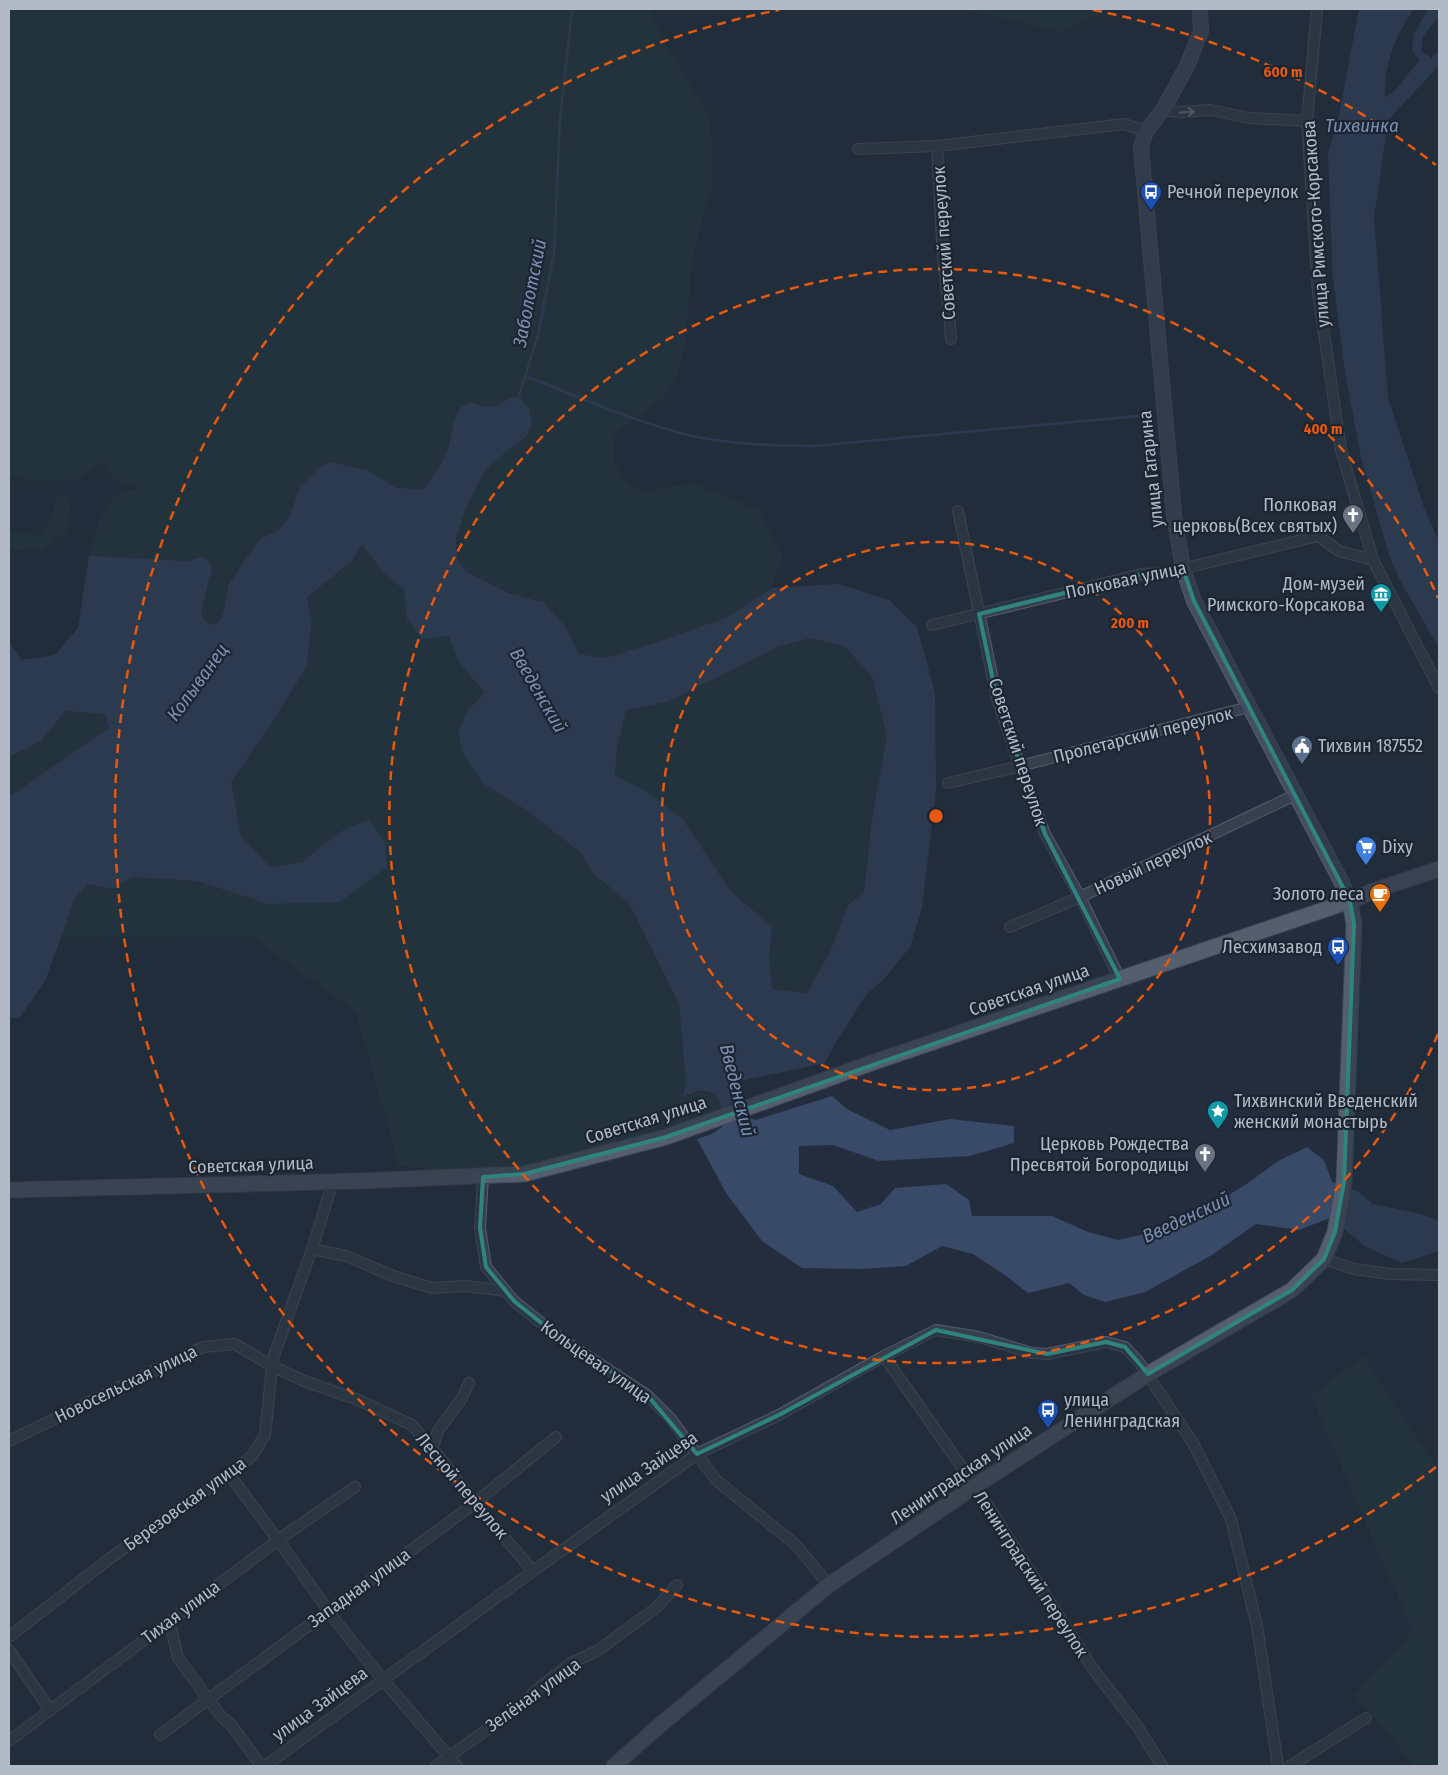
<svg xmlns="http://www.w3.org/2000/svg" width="1448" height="1775" font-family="'Fira Sans Condensed',sans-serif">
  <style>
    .green { fill: #253b3e }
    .water { fill: #384a67; fill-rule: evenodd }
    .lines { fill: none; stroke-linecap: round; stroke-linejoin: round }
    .stream { stroke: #384a67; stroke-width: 2.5 }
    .canal { stroke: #384a67; stroke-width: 10 }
    .street-casing { stroke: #555d6b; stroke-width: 12 }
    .secondary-casing { stroke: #555d6b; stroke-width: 16 }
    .primary-casing { stroke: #404956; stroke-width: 17 }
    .street { stroke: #37404d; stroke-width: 10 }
    .secondary { stroke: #454e60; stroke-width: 14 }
    .primary { stroke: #555e6d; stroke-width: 15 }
    .oneway { stroke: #7b8391 }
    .marked { fill: none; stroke: #308480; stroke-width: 4; stroke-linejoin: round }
    .ring { fill: none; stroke: #e8590c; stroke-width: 2.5; stroke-dasharray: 9 6 }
    .labels { text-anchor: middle; stroke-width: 4.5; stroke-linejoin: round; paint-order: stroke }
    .poi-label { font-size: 18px; fill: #b2bac8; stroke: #1c2532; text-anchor: start }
    .street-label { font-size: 18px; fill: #b2bac8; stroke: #1c2532 }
    .water-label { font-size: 19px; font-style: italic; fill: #7a90b1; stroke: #1c2532 }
    .centre { fill: #e8590c; stroke: #1c2532; stroke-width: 2.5 }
    .ring-label { font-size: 15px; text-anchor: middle; font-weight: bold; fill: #e8590c; stroke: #1c2532; stroke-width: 4.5; stroke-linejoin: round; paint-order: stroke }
  </style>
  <rect width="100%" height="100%" fill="#232d3d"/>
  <g class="green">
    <path d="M 9,9 L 648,9 L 661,36 L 710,118 L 713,180 L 692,262 L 684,351 L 676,376 L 663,398 L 615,433 L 614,459 L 624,479 L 641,491 L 694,484 L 759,510 L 782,555 L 772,588 L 728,617 L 654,643 L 605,658 L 579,654 C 569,635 561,618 545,604 C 536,597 519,597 509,593 C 496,588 479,581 468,573 C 441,555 469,493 483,472 C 494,458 513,448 527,436 L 505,399 L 498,405 L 488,407 L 479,404 L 458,410 L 447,455 L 424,489 L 396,488 L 368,471 L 332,462 L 322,465 L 300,487 L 289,518 L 280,529 L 259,540 L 228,584 L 224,611 L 221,619 L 215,626 L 205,622 L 201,611 L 212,568 L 201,557 L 189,561 L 89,556 C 94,536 102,499 124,491 C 128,490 135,490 139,489 L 117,481 L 100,463 L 75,480 L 29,481 L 9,474 Z"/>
    <path d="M 962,9 L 1109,9 L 1060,32 Z"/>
    <path d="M 57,494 L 70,498 L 67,530 L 43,551 L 9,550 L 9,532 L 38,536 L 50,521 Z"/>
    <path d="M 362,544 L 383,572 L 405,590 L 407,619 L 449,636 L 460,662 L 485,693 L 468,710 L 484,784 L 525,809 L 580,852 L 594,874 L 629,903 L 679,1004 L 686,1081 L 684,1096 C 706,1091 714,1086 723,1112 L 707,1122 L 483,1177 L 399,1165 L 356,1012 L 252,936 L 61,937 L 75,898 L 88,884 L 114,889 L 132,877 L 197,881 L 268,904 L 340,832 L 302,862 L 270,867 L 241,836 L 231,782 L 270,725 L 306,668 L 312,621 L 307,597 L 352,561 Z"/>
    <path d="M 810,638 L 844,646 L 872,676 L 887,736 L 872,820 L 864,892 L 848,905 L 831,950 L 807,993 L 772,989 L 769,959 L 772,926 L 731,892 L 682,818 L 615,776 L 617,747 L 626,710 L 667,702 L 777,647 Z"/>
    <path d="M 65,711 L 105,714 L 109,728 L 9,797 L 9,757 L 41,741 Z"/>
    <path d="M 1364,1357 L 1439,1472 L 1439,1766 L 1415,1766 L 1355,1695 L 1413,1631 L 1311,1396 Z"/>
  </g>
  <g class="water">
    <path d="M 1359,9 L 1414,9 C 1396,34 1383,66 1385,98 C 1402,87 1406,74 1420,61 L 1412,50 L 1414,34 L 1428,9 L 1439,9 L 1439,16 L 1423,36 L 1421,51 L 1430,57 L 1436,69 L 1388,120 L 1374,217 L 1388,398 L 1424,508 L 1439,542 L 1439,648 L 1401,582 L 1390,558 L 1372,495 L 1361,457 L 1345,372 L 1333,279 L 1328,153 L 1337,126 Z"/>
    <path d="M 513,397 L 519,397 L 529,409 L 532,423 L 527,436 L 492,463 L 483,473 L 466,507 L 456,538 L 457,558 L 466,572 L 508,593 L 543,602 L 565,626 L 579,654 L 605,658 L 654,643 L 728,617 L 772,588 L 838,584 L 889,600 L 917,627 L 935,693 L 936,790 L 922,908 L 910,947 L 884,979 L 866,995 L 836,1042 L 825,1063 L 740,1081 C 736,1097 738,1103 746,1117 L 756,1120 L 832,1096 L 847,1109 L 890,1130 L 950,1119 L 1014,1126 L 1014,1143 L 970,1156 L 879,1161 L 833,1145 L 799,1146 L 799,1174 L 833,1186 L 857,1212 L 881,1204 L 895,1188 L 946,1184 L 969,1200 L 972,1216 L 1052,1216 L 1088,1232 L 1118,1240 L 1154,1232 L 1208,1208 L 1248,1183 L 1278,1161 L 1307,1147 L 1324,1160 L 1332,1182 L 1359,1192 L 1372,1204 L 1421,1214 L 1439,1221 L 1439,1251 L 1402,1263 L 1365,1246 L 1330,1218 L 1299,1230 L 1256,1224 L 1212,1255 L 1145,1292 L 1105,1302 L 1084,1295 L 1069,1283 L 1028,1293 L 1002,1273 L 973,1254 L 942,1246 L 906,1266 L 860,1269 L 802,1268 L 762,1241 L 726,1193 L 697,1139 L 712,1134 L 722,1127 C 723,1111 722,1089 700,1091 C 694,1092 688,1095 683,1096 L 686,1081 L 679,1004 L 629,903 L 594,874 L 580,852 L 525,809 L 484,784 L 462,752 L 459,730 L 468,710 L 485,693 L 459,662 L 449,636 L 422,639 L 407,619 L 404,590 L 383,572 L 362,544 L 352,561 L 307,597 L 312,621 L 306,668 L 270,725 L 231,782 L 241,836 L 270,867 L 302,862 L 340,832 L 369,819 L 385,842 L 387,867 L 340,902 L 268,904 L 197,881 L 132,877 L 114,889 L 88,884 L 75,898 L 45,981 L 19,1018 L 9,1018 L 9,797 L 109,728 L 105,714 L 65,711 L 41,741 L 9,757 L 9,642 L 22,660 L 55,655 L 78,628 L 89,556 L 189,561 L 201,557 L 208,560 L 212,568 L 201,611 L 205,622 L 215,625 L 221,619 L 224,611 L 228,585 L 259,540 L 280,529 L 289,518 L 300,487 L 322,465 L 332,462 L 369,471 L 396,488 L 424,489 C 434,474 446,460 450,442 C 453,430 454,408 466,404 C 474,400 480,407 488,407 C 497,408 505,399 513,397 ZM 810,638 L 844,646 L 872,676 L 887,736 L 872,820 L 864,892 L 848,905 L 831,950 L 807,993 L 772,989 L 769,959 L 772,926 L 731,892 L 682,818 L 645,791 L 615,776 L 617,747 L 626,710 L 667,702 L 777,647 Z"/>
  </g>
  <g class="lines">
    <g class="stream">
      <path d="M 526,376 C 578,397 630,420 684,434 C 725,444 772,446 814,446 L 1138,416"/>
      <path d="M 518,399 L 538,335 L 554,254 L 560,118 L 572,9"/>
    </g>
    <path class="canal" d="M 1434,64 L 1439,57"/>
    <g class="street-casing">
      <g id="street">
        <path d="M 1317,9 L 1307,121 L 1318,292 L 1341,450 L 1373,560 L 1439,688"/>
        <path d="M 1163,110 L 1182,112 L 1211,110 L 1249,118 L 1307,121"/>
        <path d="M 937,146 L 943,259 L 949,311 L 951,339"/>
        <path d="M 858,149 L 937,146 L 1124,124 L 1146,131"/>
        <path d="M 958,511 L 997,699 L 1020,766 L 1045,834 L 1080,897 L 1120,979"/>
        <path d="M 932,625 L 1142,574 L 1165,573 L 1318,536 L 1339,551 L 1373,560"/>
        <path d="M 948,783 L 1020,766 L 1249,707"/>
        <path d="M 1010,927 L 1080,897 L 1295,795"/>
        <path d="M 483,1177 L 480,1228 L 486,1267 L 514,1301 L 560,1338 L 647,1395 L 671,1419 L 716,1480 L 796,1545 L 829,1585"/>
        <path d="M 312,1249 L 346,1256 L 393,1276 L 432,1288 L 465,1286 L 506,1291"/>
        <path d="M 1324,1259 L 1354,1269 L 1390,1274 L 1439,1275"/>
        <path d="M 884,1356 L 975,1486 L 1091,1666 L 1137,1726 L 1162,1766"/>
        <path d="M 9,1441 L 203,1347 L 235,1344 L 272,1366 L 304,1381 L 356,1399 L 412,1425 L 441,1459 L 475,1503 L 533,1571"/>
        <path d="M 432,1449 L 438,1431 L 462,1398 L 469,1383"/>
        <path d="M 229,1474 L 278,1540 L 338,1624 L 384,1681 L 457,1766"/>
        <path d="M 168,1622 L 172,1632 L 178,1658 L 220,1715 L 233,1727 L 261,1766"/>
        <path d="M 9,1637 L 109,1559 L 229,1474 L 252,1456 L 265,1435 L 273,1358 L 312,1249 L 333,1182"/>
        <path d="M 9,1650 L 50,1710"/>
        <path d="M 160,1735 L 475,1503 L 556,1437"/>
        <path d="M 9,1741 L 278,1540 L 355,1487"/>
        <path d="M 265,1766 L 533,1571 L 697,1454 L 779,1415 L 884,1356 L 936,1330 L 979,1337 L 1032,1353 L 1047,1354 L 1106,1342 L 1125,1347 L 1139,1362 L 1193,1443 L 1231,1519 L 1257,1626 L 1278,1766"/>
        <path d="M 436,1766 L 521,1705 L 539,1688 L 571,1663 L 597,1651 L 656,1608 L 677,1585"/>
        <path d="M 1290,1766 L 1366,1718"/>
      </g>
    </g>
    <g class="secondary-casing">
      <path id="secondary" d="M 1200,9 L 1201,31 L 1187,66 L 1163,110 L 1146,131 L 1141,147 L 1174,515 L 1183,569 L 1194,601 L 1343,885 L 1350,901"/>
    </g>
    <g class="primary-casing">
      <g id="primary">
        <path d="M 9,1190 L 359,1181 L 524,1174 L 666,1137 L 877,1061 L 1350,901 L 1373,891 L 1439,869"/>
        <path d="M 614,1766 L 660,1725 L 829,1585 L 975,1486 L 1148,1374 L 1292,1290 L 1324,1259 L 1335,1232 L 1344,1182 L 1354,924 L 1350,901"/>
      </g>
    </g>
    <use href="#street" class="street"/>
    <use href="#secondary" class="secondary"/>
    <use href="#primary" class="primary"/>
  </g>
  <defs><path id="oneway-shaft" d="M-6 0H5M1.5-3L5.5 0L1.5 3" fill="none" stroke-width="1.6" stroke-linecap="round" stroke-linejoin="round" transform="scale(1.25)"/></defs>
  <use class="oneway" href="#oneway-shaft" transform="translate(1187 112) rotate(-3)"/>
  <path d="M0 0H1448V1775H0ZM 1183,569 L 1194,601 L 1350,901 L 1354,924 L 1344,1182 L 1335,1232 L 1324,1259 L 1292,1290 L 1148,1374 L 1125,1347 L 1106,1342 L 1047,1354 L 936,1330 L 779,1415 L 697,1454 L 647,1395 L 560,1338 L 514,1301 L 486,1267 L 480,1228 L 483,1177 L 524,1174 L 666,1137 L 1120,979 L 1045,834 L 997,699 L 979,614 L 1142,574 Z" fill="#232d3d" fill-opacity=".55" fill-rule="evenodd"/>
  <path class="marked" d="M 1183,569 L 1194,601 L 1350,901 L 1354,924 L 1344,1182 L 1335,1232 L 1324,1259 L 1292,1290 L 1148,1374 L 1125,1347 L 1106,1342 L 1047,1354 L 936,1330 L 779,1415 L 697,1454 L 647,1395 L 560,1338 L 514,1301 L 486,1267 L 480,1228 L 483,1177 L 524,1174 L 666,1137 L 1120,979 L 1045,834 L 997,699 L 979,614 L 1142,574 Z"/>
  <g class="ring">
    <circle cx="936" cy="816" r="274"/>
    <path d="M1438 1034A547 547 0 1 1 1438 598"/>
    <path d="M1436 1467A821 821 0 1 1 779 10M1093 10A821 821 0 0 1 1436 165"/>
  </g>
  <defs>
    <g id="bus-pin" transform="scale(1.125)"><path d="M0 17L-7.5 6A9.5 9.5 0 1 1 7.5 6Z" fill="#1a4fb4" stroke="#1c2532"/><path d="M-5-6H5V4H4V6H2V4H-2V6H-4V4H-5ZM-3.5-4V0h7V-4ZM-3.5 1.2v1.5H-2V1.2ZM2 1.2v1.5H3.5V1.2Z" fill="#fff"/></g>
    <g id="church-pin" transform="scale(1.125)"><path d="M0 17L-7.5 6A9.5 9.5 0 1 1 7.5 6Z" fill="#6b7280" stroke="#1c2532"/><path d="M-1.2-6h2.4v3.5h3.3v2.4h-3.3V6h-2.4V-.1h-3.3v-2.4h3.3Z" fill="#fff"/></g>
    <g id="museum-pin" transform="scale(1.125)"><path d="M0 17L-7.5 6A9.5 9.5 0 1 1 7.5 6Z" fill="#0f9aa8" stroke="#1c2532"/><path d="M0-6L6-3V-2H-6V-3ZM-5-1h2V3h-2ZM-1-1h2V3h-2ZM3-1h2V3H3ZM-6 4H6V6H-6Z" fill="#fff"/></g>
    <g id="civic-pin" transform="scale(1.125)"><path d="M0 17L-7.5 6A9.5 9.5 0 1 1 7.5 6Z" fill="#5c6f8a" stroke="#1c2532"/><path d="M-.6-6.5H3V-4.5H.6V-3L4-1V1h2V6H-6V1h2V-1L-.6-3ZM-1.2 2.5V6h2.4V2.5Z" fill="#fff"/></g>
    <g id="supermarket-pin" transform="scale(1.125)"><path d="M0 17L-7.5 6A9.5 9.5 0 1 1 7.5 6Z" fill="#3f7fe0" stroke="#1c2532"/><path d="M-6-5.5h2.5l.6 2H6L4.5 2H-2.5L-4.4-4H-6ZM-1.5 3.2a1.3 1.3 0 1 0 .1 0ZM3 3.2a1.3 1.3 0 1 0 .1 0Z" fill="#fff"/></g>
    <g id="cafe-pin" transform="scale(1.125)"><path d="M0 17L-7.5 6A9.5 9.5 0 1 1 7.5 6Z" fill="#e8710a" stroke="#1c2532"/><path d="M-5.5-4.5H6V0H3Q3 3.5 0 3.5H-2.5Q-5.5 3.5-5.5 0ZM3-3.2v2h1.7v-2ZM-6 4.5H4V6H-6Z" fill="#fff"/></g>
    <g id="sight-pin" transform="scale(1.125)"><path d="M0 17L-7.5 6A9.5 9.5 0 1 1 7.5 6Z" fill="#0f9aa8" stroke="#1c2532"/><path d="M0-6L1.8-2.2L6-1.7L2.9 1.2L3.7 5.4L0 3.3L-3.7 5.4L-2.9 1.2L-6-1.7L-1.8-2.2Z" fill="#fff"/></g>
  </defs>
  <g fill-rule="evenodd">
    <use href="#bus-pin" x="1151" y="192"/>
    <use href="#church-pin" x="1353" y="515"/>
    <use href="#museum-pin" x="1381" y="594"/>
    <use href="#civic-pin" x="1302" y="746"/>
    <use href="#supermarket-pin" x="1366" y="847"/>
    <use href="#cafe-pin" x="1380" y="894"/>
    <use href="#bus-pin" x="1338" y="947"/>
    <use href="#sight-pin" x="1218" y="1111"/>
    <use href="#church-pin" x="1205" y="1154"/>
    <use href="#bus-pin" x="1048" y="1410"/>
  </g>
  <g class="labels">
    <g class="poi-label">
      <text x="1167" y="198">Речной переулок</text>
      <text x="1337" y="511" text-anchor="end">Полковая<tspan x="1337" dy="21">церковь(Всех святых)</tspan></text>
      <text x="1365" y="590" text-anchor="end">Дом-музей<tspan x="1365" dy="21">Римского-Корсакова</tspan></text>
      <text x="1318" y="752">Тихвин 187552</text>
      <text x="1382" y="853">Dixy</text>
      <text x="1364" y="900" text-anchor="end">Золото леса</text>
      <text x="1322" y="953" text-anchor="end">Лесхимзавод</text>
      <text x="1234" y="1107">Тихвинский Введенский<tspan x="1234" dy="21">женский монастырь</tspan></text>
      <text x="1189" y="1150" text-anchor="end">Церковь Рождества<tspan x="1189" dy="21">Пресвятой Богородицы</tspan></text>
      <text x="1064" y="1406">улица<tspan x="1064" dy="21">Ленинградская</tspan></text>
    </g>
    <g class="street-label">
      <text transform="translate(1316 224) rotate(-94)" y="6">улица Римского-Корсакова</text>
      <text transform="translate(944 243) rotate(-94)" y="6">Советский переулок</text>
      <text transform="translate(1151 469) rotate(-96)" y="6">улица Гагарина</text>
      <text transform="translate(1126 580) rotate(-12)" y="6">Полковая улица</text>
      <text transform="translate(1143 735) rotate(-14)" y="6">Пролетарский переулок</text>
      <text transform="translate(1018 752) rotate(72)" y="6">Советский переулок</text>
      <text transform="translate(1153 863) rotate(-25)" y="6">Новый переулок</text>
      <text transform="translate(1029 990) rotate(-19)" y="6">Советская улица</text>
      <text transform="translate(646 1120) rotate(-17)" y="6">Советская улица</text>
      <text transform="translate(251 1165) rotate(-2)" y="6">Советская улица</text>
      <text transform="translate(596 1362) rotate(35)" y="6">Кольцевая улица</text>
      <text transform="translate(126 1384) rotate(-26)" y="6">Новосельская улица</text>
      <text transform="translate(649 1467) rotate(-34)" y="6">улица Зайцева</text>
      <text transform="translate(961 1474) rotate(-34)" y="6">Ленинградская улица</text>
      <text transform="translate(462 1486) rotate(50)" y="6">Лесной переулок</text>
      <text transform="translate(185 1504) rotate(-36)" y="6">Березовская улица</text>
      <text transform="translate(1031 1574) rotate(57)" y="6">Ленинградский переулок</text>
      <text transform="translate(359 1588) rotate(-36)" y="6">Западная улица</text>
      <text transform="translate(181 1612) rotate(-37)" y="6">Тихая улица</text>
      <text transform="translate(533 1695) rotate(-36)" y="6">Зелёная улица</text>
      <text transform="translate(320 1704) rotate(-36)" y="6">улица Зайцева</text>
    </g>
    <g class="water-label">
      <text x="1362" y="132">Тихвинка</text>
      <text transform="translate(529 293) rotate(-79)" y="7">Заболотский</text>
      <text transform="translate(197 682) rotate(-54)" y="7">Колыванец</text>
      <text transform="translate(539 690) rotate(60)" y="7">Введенский</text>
      <text transform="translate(738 1090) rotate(76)" y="7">Введенский</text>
      <text transform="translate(1186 1217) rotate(-25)" y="7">Введенский</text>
    </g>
  </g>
  <circle cx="936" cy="816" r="8" class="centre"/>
  <g class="ring-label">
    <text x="1283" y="77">600 m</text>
    <text x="1323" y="434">400 m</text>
    <text x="1130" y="628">200 m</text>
  </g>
  <rect width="1448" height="1775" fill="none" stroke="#b2bac8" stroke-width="20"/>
</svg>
